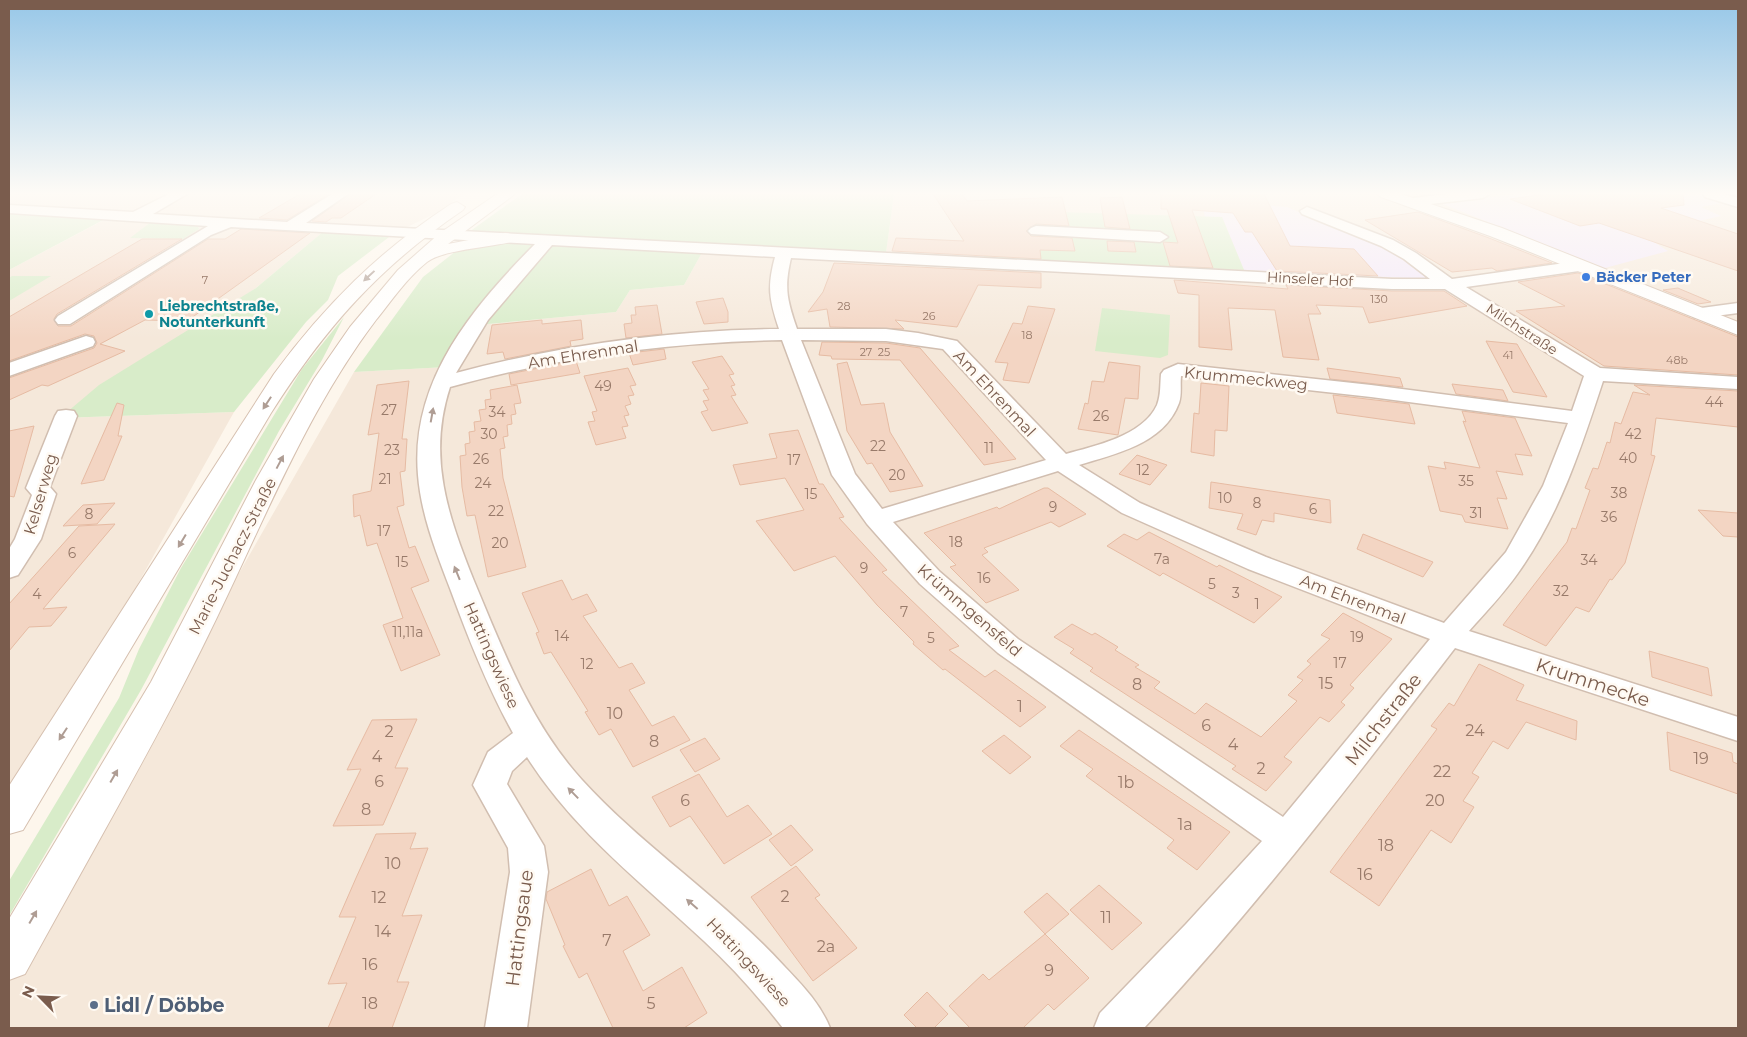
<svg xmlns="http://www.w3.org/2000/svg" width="1747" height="1037" font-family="Montserrat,sans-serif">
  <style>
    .residential { fill: #f5e8da }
    .education { fill: #f3e8fa }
    .green { fill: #d8ecc9 }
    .building { fill: #f3d5c3; stroke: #e6bba3 }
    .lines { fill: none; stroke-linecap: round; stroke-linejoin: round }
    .street-casing { stroke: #d1beb0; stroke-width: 3 }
    .secondary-casing { stroke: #d6c0b0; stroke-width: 2 }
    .street { fill: #fff; fill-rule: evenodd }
    .secondary { fill: #fff; fill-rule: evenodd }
    .oneway { fill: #af9d94 }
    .shop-dot { fill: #3f7fe0; stroke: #fffaf3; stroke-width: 2 }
    .culture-dot { fill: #0f9aa8; stroke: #fffaf3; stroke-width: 2 }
    .service-dot { fill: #5c6f8a; stroke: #fffaf3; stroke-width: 2 }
    .labels { text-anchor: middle; stroke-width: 5; stroke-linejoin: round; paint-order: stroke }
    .far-number-label { font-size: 11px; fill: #987a6a }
    .far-shop-label { font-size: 14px; font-weight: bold; fill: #366cbe; stroke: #fffaf3; text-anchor: start }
    .far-street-label { font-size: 14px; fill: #7a5c4d; stroke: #fffaf3 }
    .far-culture-label { font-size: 14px; font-weight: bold; fill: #0d838f; stroke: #fffaf3; text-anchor: start }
    .number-label { font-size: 14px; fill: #987a6a }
    .street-label { font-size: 16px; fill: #7a5c4d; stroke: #fffaf3 }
    .near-number-label { font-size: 16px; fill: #987a6a }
    .near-street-label { font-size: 19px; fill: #7a5c4d; stroke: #fffaf3 }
    .near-service-label { font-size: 19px; font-weight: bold; fill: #4e5e75; stroke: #fffaf3; text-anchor: start }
  </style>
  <rect width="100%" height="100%" fill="#fdf6ec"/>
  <g class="residential">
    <path d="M 9,194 L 464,194 L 436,213 L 393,234 L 324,231 L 256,288 L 61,418 L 234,412 L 74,698 L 9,791 L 9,270 L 106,219 L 9,212 Z"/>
    <path d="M 894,194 L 1738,194 L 1738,1028 L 9,1028 L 9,976 L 354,372 L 447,367 L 477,325 L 616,312 L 630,290 L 684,285 L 704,249 L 886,253 Z"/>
  </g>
  <g class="education">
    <path d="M 1516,194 L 1531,194 L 1565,206 L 1590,201 L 1570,194 L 1702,194 L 1727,202 L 1701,207 L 1721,216 L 1641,234 L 1668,251 L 1605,268 L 1440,203 Z"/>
    <path d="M 1201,201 L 1287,207 L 1391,251 L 1428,279 L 1244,270 L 1222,217 L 1205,217 Z"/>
  </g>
  <g class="green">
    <path d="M 522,194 L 894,194 L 886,253 L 469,232 Z"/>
    <path d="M 989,210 L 1222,217 L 1244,270 L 984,257 Z"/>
    <path d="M 9,212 L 107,218 L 9,270 Z"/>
    <path d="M 151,222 L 197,225 L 199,229 L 183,239 L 130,238 Z"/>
    <path d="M 324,231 L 393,234 L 338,276 L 328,300 L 306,322 L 234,412 L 60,418 L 99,385 L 256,288 Z"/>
    <path d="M 470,240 L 546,242 L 447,367 L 354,372 L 423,277 Z"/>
    <path d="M 548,242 L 704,249 L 684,285 L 630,290 L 616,312 L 477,325 Z"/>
    <path d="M 12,276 L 51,276 L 9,301 L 9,278 Z"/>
    <path d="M 1102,308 L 1170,315 L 1168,355 L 1160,358 L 1095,351 Z"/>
    <path d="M 344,317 L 322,360 L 279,431 L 141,690 L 9,916 L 9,881 L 119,698 L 139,649 L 181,568 L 302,369 Z"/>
  </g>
  <g class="building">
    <path d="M 300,194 L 329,194 L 287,220 L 259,218 Z"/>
    <path d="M 350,194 L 376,194 L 341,218 L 332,218 L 326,222 L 312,221 Z"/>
    <path d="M 933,194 L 962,194 L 967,201 L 1062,197 L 1069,226 L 1036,224 L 1026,231 L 1031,236 L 1072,238 L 1075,251 L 1040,250 L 1041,259 L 892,251 L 896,238 L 964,241 Z"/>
    <path d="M 1161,194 L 1264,194 L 1290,246 L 1354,249 L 1378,276 L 1277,271 L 1252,232 L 1245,232 L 1233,213 L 1192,210 L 1213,268 L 1170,266 L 1163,242 L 1178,243 L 1167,209 L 1161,209 Z"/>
    <path d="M 1545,194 L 1683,194 L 1684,205 L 1661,208 L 1738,234 L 1738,271 L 1599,223 L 1580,226 L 1510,199 Z"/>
    <path d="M 1122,197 L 1130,229 L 1105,227 L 1100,198 Z"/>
    <path d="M 1418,212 L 1489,238 L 1552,263 L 1497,271 L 1492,268 L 1452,272 L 1365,220 Z"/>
    <path d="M 241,229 L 310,233 L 187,321 L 145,320 L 100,344 L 125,351 L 48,386 L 42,385 L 9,400 L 9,378 L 94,348 L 97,343 L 94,336 L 85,334 L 9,361 L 9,317 L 142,239 L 182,239 L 57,314 L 54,319 L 58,326 L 71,326 L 208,239 L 225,239 Z"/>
    <path d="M 1107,241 L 1134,242 L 1136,252 L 1108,251 Z"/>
    <path d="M 834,263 L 1041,273 L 1041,288 L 978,285 L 957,327 L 895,320 L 904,329 L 830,327 L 827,309 L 808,312 L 823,292 Z"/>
    <path d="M 1578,273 L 1738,337 L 1738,375 L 1604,366 L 1516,311 L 1565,306 L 1518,282 Z"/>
    <path d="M 1174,280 L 1288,289 L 1286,285 L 1392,291 L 1444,291 L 1467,306 L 1369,323 L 1363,307 L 1316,305 L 1321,314 L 1308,314 L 1319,360 L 1283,357 L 1275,310 L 1228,308 L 1232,350 L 1199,347 L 1199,295 L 1178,293 Z"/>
    <path d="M 1678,288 L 1680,289 L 1711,302 L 1698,304 L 1663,290 Z"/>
    <path d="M 723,298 L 728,312 L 728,322 L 704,324 L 696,302 Z"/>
    <path d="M 657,305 L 662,334 L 626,338 L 624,324 L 632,323 L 631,315 L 636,315 L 635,307 Z"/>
    <path d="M 1028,306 L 1055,309 L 1029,383 L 1003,380 L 1008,363 L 995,362 L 1013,323 L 1022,324 Z"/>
    <path d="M 542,320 L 542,324 L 581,320 L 583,339 L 570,341 L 571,346 L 505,359 L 503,352 L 487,354 L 492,325 Z"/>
    <path d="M 1486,341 L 1517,344 L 1547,397 L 1513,392 Z"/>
    <path d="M 822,342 L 886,343 L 920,348 L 1016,459 L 984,465 L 900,360 L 832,359 L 831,356 L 819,355 Z"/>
    <path d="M 664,349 L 666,359 L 633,365 L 629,353 Z"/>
    <path d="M 722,356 L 734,374 L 729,375 L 735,385 L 731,386 L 736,395 L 731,396 L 748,423 L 712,431 L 701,412 L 708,410 L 703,401 L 709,400 L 703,390 L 709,389 L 692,362 Z"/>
    <path d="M 573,361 L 576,361 L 580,373 L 511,385 L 509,374 Z"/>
    <path d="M 847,362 L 861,405 L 884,403 L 890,432 L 923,486 L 890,492 L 872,463 L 867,464 L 847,431 L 837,364 Z"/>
    <path d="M 1109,362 L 1140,366 L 1138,399 L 1125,398 L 1118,435 L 1078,429 L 1085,403 L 1088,404 L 1092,381 L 1104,382 Z"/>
    <path d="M 628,368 L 636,385 L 630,386 L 634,395 L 628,396 L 631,404 L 625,406 L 629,415 L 624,416 L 628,426 L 622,427 L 626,438 L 596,445 L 588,422 L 595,421 L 592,412 L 597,411 L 584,376 Z"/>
    <path d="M 1327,368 L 1400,378 L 1403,387 L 1330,379 Z"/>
    <path d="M 409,381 L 402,439 L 407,439 L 405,471 L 400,472 L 404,505 L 397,507 L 409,548 L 415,546 L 429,581 L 411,588 L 440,655 L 401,671 L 383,625 L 403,618 L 377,543 L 367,546 L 360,515 L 354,517 L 353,495 L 371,491 L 379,433 L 368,435 L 377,385 Z"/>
    <path d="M 1201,383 L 1229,386 L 1227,431 L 1215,430 L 1214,456 L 1191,452 L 1194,413 L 1199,414 Z"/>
    <path d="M 1452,384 L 1503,390 L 1508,401 L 1456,394 Z"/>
    <path d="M 517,385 L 521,403 L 514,404 L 516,414 L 511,415 L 512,424 L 507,425 L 508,436 L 503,437 L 505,448 L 500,449 L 503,478 L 526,567 L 488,577 L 475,515 L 467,516 L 462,487 L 460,456 L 466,455 L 465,444 L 470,443 L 469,432 L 475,431 L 474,422 L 481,421 L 479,410 L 486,409 L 485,400 L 491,399 L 490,390 Z"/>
    <path d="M 1634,385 L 1738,391 L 1738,427 L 1656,418 L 1651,455 L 1655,456 L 1625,563 L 1612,580 L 1610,579 L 1589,612 L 1576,607 L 1546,646 L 1503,625 L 1567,542 L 1572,528 L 1576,529 L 1590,490 L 1585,488 L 1593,468 L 1598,469 L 1607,442 L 1610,443 L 1615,422 L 1621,424 L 1633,392 L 1650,395 Z"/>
    <path d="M 1333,395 L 1409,404 L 1415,424 L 1337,413 Z"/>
    <path d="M 117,403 L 124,405 L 118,436 L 122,436 L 104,480 L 81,484 Z"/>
    <path d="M 1462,411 L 1515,418 L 1532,456 L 1515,454 L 1523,475 L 1496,471 L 1507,499 L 1497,498 L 1508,529 L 1465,522 L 1462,515 L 1440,511 L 1428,466 L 1446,469 L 1444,462 L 1480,468 L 1463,421 L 1466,422 Z"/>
    <path d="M 34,426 L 14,497 L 9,496 L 9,431 Z"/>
    <path d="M 798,430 L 819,484 L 823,484 L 844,517 L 839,518 L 887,570 L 882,572 L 959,646 L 949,650 L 985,677 L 995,670 L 1046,707 L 1020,727 L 945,669 L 943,670 L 913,644 L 914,642 L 877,605 L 835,556 L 794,571 L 756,521 L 804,510 L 785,478 L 740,485 L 733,465 L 777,458 L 769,434 Z"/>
    <path d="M 1137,455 L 1167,465 L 1150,485 L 1119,474 Z"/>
    <path d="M 1211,482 L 1330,500 L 1331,523 L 1274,513 L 1274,522 L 1262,520 L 1256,535 L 1237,529 L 1243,514 L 1209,508 Z"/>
    <path d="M 1044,488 L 1048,488 L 1086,514 L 1059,527 L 1051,522 L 984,548 L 988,552 L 982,555 L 1019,590 L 986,603 L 950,567 L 956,565 L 924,533 L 997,507 L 999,509 Z"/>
    <path d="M 115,503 L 97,524 L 63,526 L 83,505 Z"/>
    <path d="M 1698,510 L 1738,513 L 1738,537 L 1723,536 Z"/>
    <path d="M 115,524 L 43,609 L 67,607 L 51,626 L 29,627 L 9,651 L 9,604 L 79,526 Z"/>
    <path d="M 1149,532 L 1217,567 L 1219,565 L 1282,597 L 1254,623 L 1163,573 L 1160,576 L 1107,546 L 1124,534 L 1137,540 Z"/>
    <path d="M 1363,534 L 1433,562 L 1423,577 L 1357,549 Z"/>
    <path d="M 562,580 L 572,600 L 587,594 L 597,611 L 583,616 L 619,668 L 632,663 L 645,683 L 629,690 L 652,726 L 674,716 L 690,740 L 633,767 L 611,729 L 599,735 L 585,712 L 588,711 L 551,652 L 544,654 L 536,633 L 539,632 L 522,593 Z"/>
    <path d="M 1343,613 L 1392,639 L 1350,685 L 1354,688 L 1341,702 L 1345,705 L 1329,722 L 1320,717 L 1284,757 L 1292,762 L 1266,791 L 1232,769 L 1236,766 L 1090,671 L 1093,668 L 1070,653 L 1074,649 L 1054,637 L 1072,624 L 1092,635 L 1095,633 L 1118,647 L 1115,650 L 1139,665 L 1135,667 L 1160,682 L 1154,688 L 1195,714 L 1206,703 L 1261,737 L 1297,701 L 1288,695 L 1303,680 L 1297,677 L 1311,664 L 1307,661 L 1330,639 L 1321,635 Z"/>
    <path d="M 1649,651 L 1708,668 L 1712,696 L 1652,677 Z"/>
    <path d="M 1479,664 L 1524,685 L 1516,700 L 1577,721 L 1576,740 L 1526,722 L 1508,749 L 1493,741 L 1472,773 L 1479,777 L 1463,801 L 1474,807 L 1451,843 L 1431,830 L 1379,906 L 1330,872 L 1437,729 L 1431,726 L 1449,703 L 1454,706 Z"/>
    <path d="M 417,719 L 395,768 L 408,768 L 383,825 L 333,826 L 361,769 L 347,770 L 372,720 Z"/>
    <path d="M 1079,730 L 1230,832 L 1197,870 L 1167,848 L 1174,840 L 1086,776 L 1093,769 L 1060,746 Z"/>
    <path d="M 1667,732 L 1732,753 L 1733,762 L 1738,764 L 1738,794 L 1670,770 Z"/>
    <path d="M 1004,735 L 1031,757 L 1010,774 L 982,751 Z"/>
    <path d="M 705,738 L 720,759 L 695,772 L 680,750 Z"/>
    <path d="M 699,774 L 727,817 L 748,805 L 772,834 L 724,864 L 690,816 L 670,827 L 652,797 Z"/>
    <path d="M 791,825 L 813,850 L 791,866 L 769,840 Z"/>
    <path d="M 416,833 L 410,849 L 428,848 L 402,916 L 422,915 L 397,982 L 409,982 L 392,1028 L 328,1028 L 347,983 L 328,984 L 356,917 L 339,917 L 356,878 L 376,834 Z"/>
    <path d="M 796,866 L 820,895 L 815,898 L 857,948 L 813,981 L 751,897 Z"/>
    <path d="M 591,869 L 609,906 L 627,896 L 650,935 L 623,951 L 643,991 L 682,967 L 707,1013 L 684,1028 L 613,1028 L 587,973 L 579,978 L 563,946 L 565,945 L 546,899 L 547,892 Z"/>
    <path d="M 1099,885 L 1142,923 L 1112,950 L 1070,910 Z"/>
    <path d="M 1047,893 L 1069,914 L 1045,934 L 1024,912 Z"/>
    <path d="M 1045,934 L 1089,978 L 1054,1010 L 1048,1004 L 1023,1028 L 970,1028 L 949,1006 L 983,974 L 989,980 Z"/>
    <path d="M 927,992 L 948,1014 L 934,1028 L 917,1028 L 904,1015 Z"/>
  </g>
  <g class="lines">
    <g class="street-casing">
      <g id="street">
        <path d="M 169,194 L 187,194 L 153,214 L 287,222 L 332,194 L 348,194 L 306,223 L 1392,279 L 1430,279 L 1404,259 L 1381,246 L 1302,214 L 1300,211 L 1307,207 L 1393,240 L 1416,253 L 1452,279 L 1579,261 L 1585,263 L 1587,266 L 1585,269 L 1579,271 L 1466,287 L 1600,368 L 1738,377 L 1738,389 L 1603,381 C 1581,448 1560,514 1518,573 C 1504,593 1486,612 1469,631 L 1738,717 L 1738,741 L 1455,648 C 1355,778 1256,908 1144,1028 L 1094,1028 L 1100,1013 L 1186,924 L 1262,841 L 998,653 L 920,584 L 867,524 L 832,475 L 782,340 C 670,342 558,357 450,387 C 427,457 448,516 474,581 C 503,650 530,723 582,780 C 644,848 722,898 784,966 C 802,985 820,1003 830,1028 L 783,1028 C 759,997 733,968 704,941 C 642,883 573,830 527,757 L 512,771 L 507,784 L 544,846 L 548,872 L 527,1028 L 485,1028 L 510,872 L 508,848 L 473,785 L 488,752 L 513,733 C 488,688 469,640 451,591 C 437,554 421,515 418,475 C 410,381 472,308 535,244 L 231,227 L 211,235 L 70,324 L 58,324 L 55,320 L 58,316 L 208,226 L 9,213 L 9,205 L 133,212 ZM 552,245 L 775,257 C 767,287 769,299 779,329 C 670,330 561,345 456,373 L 488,320 ZM 791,258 L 1392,289 L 1445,289 L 1584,376 L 1572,411 L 1371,385 L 1178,364 L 1164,370 L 1161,374 C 1160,384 1161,395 1157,405 C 1143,436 1094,446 1066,454 L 957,341 L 918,333 L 886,329 L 797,329 C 787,300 784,288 791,258 ZM 801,340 L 886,341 L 943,349 L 1046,460 L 882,509 L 855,474 ZM 1181,376 L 1371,397 L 1568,423 L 1543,486 L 1506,552 L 1444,623 L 1266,557 L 1140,503 L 1079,465 C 1115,454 1164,444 1179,403 C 1182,394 1180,385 1181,376 ZM 1058,471 L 1122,513 L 1248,569 L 1430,639 L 1283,817 L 1018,639 L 940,572 L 893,522 Z"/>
        <path d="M 1447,194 L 1490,194 L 1483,198 L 1413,206 L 1406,202 L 1413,198 Z"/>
        <path d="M 1703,194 L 1724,194 L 1738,198 L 1738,207 L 1705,197 Z"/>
        <path d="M 1036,226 L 1160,232 L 1168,237 L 1160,242 L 1031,234 L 1028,231 L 1031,228 Z"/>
        <path d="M 1738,303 L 1738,313 L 1700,318 L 1694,317 L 1691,313 L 1694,309 Z"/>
        <path d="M 86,336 L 93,338 L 95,342 L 93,346 L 9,376 L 9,363 Z"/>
        <path d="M 66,410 L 74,411 L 77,416 L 50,487 L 56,494 L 41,539 L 18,575 L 9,578 L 9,549 L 15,539 L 32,495 L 26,488 L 55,416 L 58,411 Z"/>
      </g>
    </g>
    <g class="secondary-casing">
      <g id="secondary">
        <path d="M 497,194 L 515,194 L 448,244 L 505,233 L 511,234 L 513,238 L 511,242 C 491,247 442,250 427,262 C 407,278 392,300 376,320 C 301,419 257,539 201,650 C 146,760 84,866 25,974 L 9,980 L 9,919 L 151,682 L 256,480 L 314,379 L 350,327 L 398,270 L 440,233 Z"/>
        <path d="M 1378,194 L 1401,194 L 1502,228 L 1738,322 L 1738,335 L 1490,236 L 1381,197 Z"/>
        <path d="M 457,202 L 465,207 L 463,210 C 379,267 325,328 271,413 L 23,830 L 9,834 L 9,786 L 274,374 C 325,305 379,251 451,204 Z"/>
      </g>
    </g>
    <use href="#street" class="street"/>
    <use href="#secondary" class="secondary"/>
  </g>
  <defs><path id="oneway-solid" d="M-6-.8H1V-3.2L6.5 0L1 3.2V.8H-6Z" transform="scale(1.25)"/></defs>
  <g class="oneway">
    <use href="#oneway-solid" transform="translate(369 276) rotate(137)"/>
    <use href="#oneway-solid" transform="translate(267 403) rotate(123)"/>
    <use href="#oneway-solid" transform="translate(432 415) rotate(-80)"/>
    <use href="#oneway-solid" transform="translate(280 462) rotate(-62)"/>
    <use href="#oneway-solid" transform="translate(182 541) rotate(121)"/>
    <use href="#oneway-solid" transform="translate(457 573) rotate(-112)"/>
    <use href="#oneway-solid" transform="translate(63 734) rotate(123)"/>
    <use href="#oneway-solid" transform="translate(114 776) rotate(-60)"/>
    <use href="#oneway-solid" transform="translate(573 793) rotate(-134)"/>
    <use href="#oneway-solid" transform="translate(692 904) rotate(-139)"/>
    <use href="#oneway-solid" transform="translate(33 917) rotate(-60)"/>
  </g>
  <linearGradient id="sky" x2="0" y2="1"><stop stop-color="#97c7e8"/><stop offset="0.57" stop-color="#fefbf6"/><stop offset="1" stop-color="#fefbf6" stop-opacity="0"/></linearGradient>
  <rect width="1747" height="339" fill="url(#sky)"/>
  <circle class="shop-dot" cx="1586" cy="277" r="5"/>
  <circle class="culture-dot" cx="149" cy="314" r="5"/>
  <circle class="service-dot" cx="94" cy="1005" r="5"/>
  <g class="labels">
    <g class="far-number-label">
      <text x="205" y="284">7</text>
      <text x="1379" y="303">130</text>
      <text x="844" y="310">28</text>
      <text x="929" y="320">26</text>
      <text x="1027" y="339">18</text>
      <text x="866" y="356">27</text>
      <text x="884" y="356">25</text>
      <text x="1508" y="359">41</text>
      <text x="1677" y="364">48b</text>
    </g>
    <g class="far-shop-label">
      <text x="1596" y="282">Bäcker Peter</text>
    </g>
    <g class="far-street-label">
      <text transform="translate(1310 279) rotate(3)" y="5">Hinseler Hof</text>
      <text transform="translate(1522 329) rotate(33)" y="5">Milchstraße</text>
    </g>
    <g class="far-culture-label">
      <text x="159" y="311">Liebrechtstraße,<tspan x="159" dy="16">Notunterkunft</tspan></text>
    </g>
    <g class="number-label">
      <text x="603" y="391">49</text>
      <text x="1714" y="407">44</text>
      <text x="389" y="415">27</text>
      <text x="497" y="417">34</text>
      <text x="1101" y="421">26</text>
      <text x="489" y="439">30</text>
      <text x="1633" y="439">42</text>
      <text x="878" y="451">22</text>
      <text x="989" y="453">11</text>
      <text x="392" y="455">23</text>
      <text x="1628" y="463">40</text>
      <text x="481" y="464">26</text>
      <text x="794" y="465">17</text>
      <text x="1143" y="475">12</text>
      <text x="897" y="480">20</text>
      <text x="385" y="484">21</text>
      <text x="1466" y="486">35</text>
      <text x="483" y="488">24</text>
      <text x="1619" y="498">38</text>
      <text x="811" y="499">15</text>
      <text x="1225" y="503">10</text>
      <text x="1257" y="508">8</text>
      <text x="1053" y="512">9</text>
      <text x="1313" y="514">6</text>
      <text x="496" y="516">22</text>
      <text x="1476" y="518">31</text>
      <text x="89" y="519">8</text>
      <text x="1609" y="522">36</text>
      <text x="384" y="536">17</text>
      <text x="956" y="547">18</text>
      <text x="500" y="548">20</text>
      <text x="72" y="558">6</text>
      <text x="1162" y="564">7a</text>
      <text x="1589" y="565">34</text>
      <text x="402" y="567">15</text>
      <text x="864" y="573">9</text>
      <text x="984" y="583">16</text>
      <text x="1212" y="589">5</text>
      <text x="1561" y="596">32</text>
      <text x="1236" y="598">3</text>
      <text x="37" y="599">4</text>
      <text x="1257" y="609">1</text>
      <text x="904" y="617">7</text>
      <text x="408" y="637">11,11a</text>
      <text x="562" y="641">14</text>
      <text x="1357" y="642">19</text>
      <text x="931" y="643">5</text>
      <text x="1340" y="668">17</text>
      <text x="587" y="669">12</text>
    </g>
    <g class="street-label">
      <text transform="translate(583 354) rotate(-9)" y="6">Am Ehrenmal</text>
      <text transform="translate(1246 378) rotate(6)" y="6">Krummeckweg</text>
      <text transform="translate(995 393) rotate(47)" y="6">Am Ehrenmal</text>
      <text transform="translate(40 494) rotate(-74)" y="6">Kelserweg</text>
      <text transform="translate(232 556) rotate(-63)" y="6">Marie-Juchacz-Straße</text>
      <text transform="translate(1353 599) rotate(21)" y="6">Am Ehrenmal</text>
      <text transform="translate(970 610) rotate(41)" y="6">Krümmgensfeld</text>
      <text transform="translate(492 655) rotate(66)" y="6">Hattingswiese</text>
      <text transform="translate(749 962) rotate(47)" y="6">Hattingswiese</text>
    </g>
    <g class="near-number-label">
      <text x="1326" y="689">15</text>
      <text x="1137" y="690">8</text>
      <text x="1020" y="712">1</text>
      <text x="615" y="719">10</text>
      <text x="1206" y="731">6</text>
      <text x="1475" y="736">24</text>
      <text x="389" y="737">2</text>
      <text x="654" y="747">8</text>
      <text x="1233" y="750">4</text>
      <text x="377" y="762">4</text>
      <text x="1701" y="764">19</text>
      <text x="1261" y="774">2</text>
      <text x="1442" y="777">22</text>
      <text x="379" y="787">6</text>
      <text x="1126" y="788">1b</text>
      <text x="685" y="806">6</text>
      <text x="1435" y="806">20</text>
      <text x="366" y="815">8</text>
      <text x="1185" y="830">1a</text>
      <text x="1386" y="851">18</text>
      <text x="393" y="869">10</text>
      <text x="1365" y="880">16</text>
      <text x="785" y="902">2</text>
      <text x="379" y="903">12</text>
      <text x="1106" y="923">11</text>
      <text x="383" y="937">14</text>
      <text x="607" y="946">7</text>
      <text x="826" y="952">2a</text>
      <text x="370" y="970">16</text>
      <text x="1049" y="976">9</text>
      <text x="370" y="1009">18</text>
      <text x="651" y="1009">5</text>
    </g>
    <g class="near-street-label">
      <text transform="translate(1593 682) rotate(18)" y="7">Krummecke</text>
      <text transform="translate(1383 719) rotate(-52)" y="7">Milchstraße</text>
      <text transform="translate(519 928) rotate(-83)" y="7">Hattingsaue</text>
    </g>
    <g class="near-service-label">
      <text x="104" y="1012">Lidl / Döbbe</text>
    </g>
  </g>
  <rect width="1747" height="1037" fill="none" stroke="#7a5c4d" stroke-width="20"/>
  <g transform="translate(40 997) rotate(294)" stroke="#fffaf3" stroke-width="4" paint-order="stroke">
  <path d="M0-4L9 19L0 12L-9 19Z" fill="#7a5c4d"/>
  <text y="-8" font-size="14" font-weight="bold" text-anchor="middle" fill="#7a5c4d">N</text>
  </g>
</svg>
